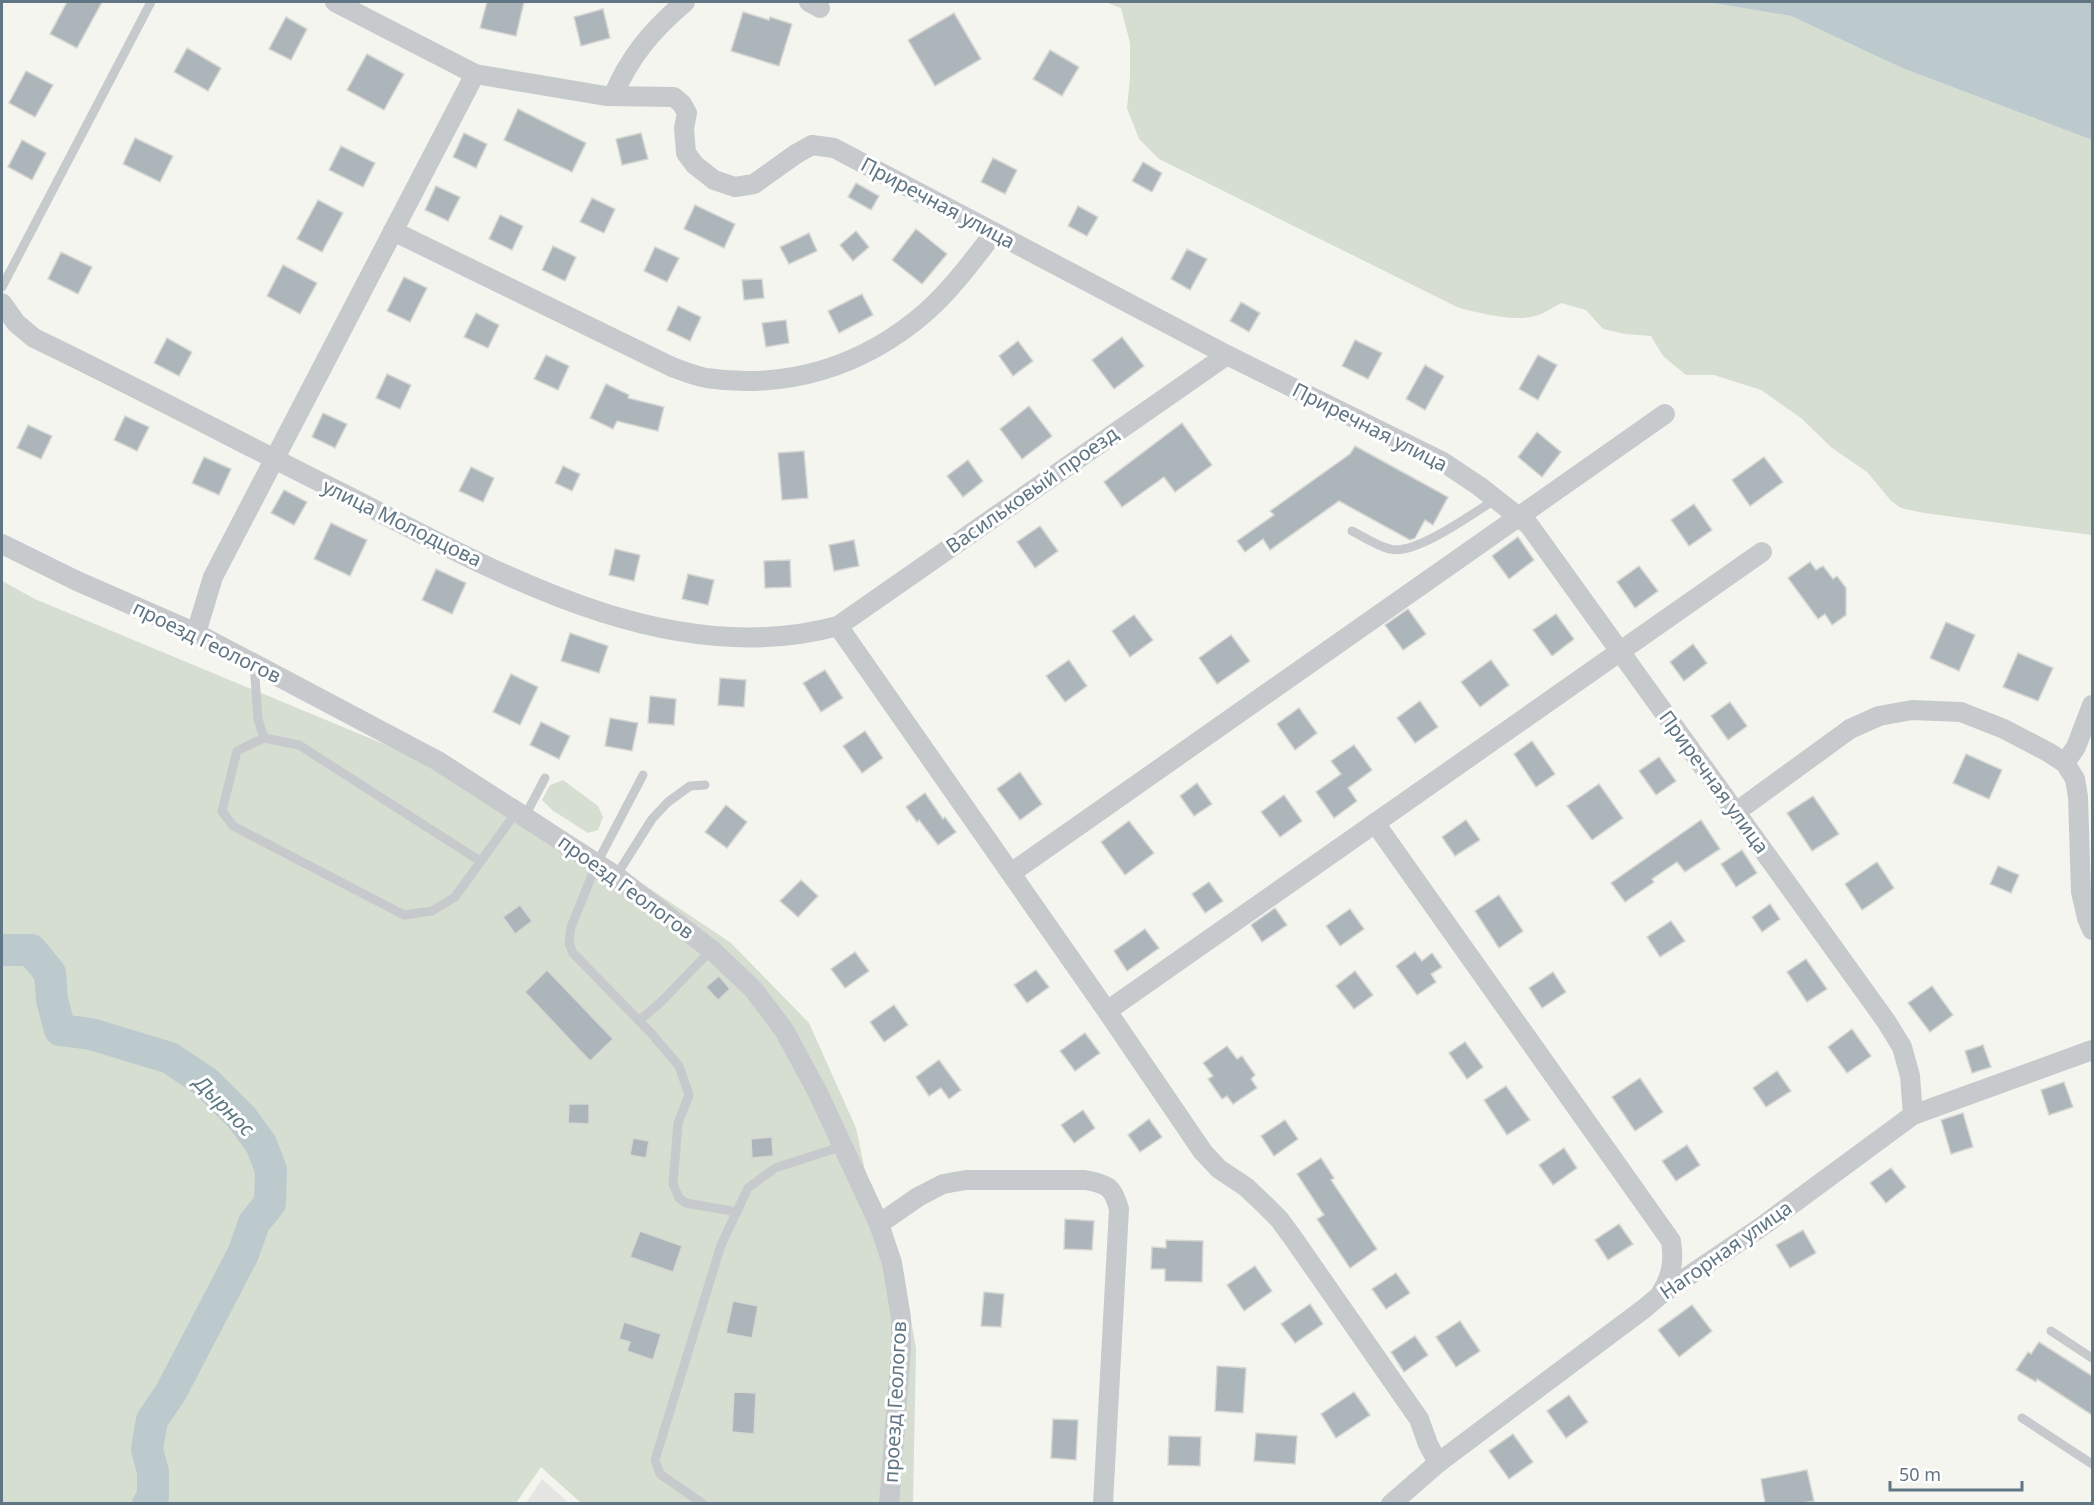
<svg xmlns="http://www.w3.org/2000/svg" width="2094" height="1505" font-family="'Noto Sans',sans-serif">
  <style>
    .built { fill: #e5e6e4 }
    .green { fill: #d6ddd1 }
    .water { fill: #bccace }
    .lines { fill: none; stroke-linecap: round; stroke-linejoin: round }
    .river { stroke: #bccace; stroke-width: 32 }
    .building { fill: #acb5b9; stroke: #d6d6d3; stroke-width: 1.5 }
    .lane { stroke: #c7cacd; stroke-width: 9 }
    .street { stroke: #c7cacd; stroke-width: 20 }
    .labels { text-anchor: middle; stroke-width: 6; stroke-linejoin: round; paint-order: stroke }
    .street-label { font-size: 20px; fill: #617684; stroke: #fff }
    .water-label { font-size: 21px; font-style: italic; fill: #5c7982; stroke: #fff }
  </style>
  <rect width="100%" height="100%" fill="#f5f5f0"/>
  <path class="built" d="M 542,1479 L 569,1503 L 526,1503 Z"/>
  <g class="green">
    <path d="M 1105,2 L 1707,2 L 1791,16 L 1902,68 L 2092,140 L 2092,535 L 1924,513 L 1901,508 L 1891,501 L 1867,472 L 1832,448 L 1801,418 L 1761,390 L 1714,375 L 1686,375 L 1663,356 L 1651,336 L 1625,334 L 1603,329 L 1586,310 L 1561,303 C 1553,307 1544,314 1535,316 C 1514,322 1480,313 1459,308 L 1159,159 L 1139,139 L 1127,108 L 1130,77 L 1130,43 L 1121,8 Z"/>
    <path d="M 2,581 L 35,599 L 516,799 L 731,943 L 809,1023 L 856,1128 L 866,1175 L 901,1259 L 916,1349 L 913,1503 L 581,1503 L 541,1467 L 516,1503 L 2,1503 Z"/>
    <path d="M 563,780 L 598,806 L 603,817 L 598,830 L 588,833 L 552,810 L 542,800 L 550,785 Z"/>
  </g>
  <path class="water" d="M 1707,2 L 2092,2 L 2092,140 L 1902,68 L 1791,16 Z"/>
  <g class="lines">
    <path class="river" d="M 2,950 L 31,950 L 50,973 L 52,1000 L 60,1030 L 91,1034 L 170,1058 L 207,1083 L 242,1118 L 261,1144 L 271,1170 L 270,1203 L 254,1223 L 243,1254 L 171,1392 L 152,1420 L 147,1449 L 153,1472 L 153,1497 L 148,1504"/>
  </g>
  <g class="building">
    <path d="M 67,2 L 102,2 L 77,48 L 50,34 Z"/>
    <path d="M 487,2 L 524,2 L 516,36 L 480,28 Z"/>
    <path d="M 603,9 L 610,38 L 581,46 L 574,17 Z"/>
    <path d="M 743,12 L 769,20 L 770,17 L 792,24 L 779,66 L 731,51 Z"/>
    <path d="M 954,13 L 981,59 L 935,86 L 908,40 Z"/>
    <path d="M 286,17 L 307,29 L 291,60 L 269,49 Z"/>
    <path d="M 187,48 L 221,68 L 208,91 L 174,72 Z"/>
    <path d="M 1050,50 L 1079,67 L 1062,96 L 1033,79 Z"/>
    <path d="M 367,54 L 404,74 L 384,110 L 347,90 Z"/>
    <path d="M 26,71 L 53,85 L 35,117 L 9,103 Z"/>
    <path d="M 518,109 L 586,143 L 572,172 L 504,140 Z"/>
    <path d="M 464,133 L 487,144 L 476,168 L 453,157 Z"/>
    <path d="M 641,133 L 648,159 L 622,165 L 616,139 Z"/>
    <path d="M 135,138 L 173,156 L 160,182 L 123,164 Z"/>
    <path d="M 22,140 L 46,153 L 32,180 L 8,167 Z"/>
    <path d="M 341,146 L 375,163 L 363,187 L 329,170 Z"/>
    <path d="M 993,158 L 1017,170 L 1005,194 L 981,182 Z"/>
    <path d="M 1143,162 L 1162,173 L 1152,192 L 1132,181 Z"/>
    <path d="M 856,183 L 879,196 L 871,210 L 848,197 Z"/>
    <path d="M 436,186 L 460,197 L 448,221 L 425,210 Z"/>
    <path d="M 592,198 L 615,209 L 604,233 L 580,222 Z"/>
    <path d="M 318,200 L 343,213 L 322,252 L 297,239 Z"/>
    <path d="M 695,205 L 735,224 L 724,248 L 684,229 Z"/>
    <path d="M 1078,206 L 1098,217 L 1087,236 L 1068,226 Z"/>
    <path d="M 500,215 L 523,226 L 512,250 L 489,239 Z"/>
    <path d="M 916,229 L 947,254 L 922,284 L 892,260 Z"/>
    <path d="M 856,231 L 869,247 L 853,261 L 840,245 Z"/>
    <path d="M 809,233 L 817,251 L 789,264 L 780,247 Z"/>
    <path d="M 553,246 L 576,257 L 565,281 L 542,270 Z"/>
    <path d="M 655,247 L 679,258 L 667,282 L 644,271 Z"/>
    <path d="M 1187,249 L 1207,259 L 1190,290 L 1171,279 Z"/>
    <path d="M 61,252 L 92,267 L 78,294 L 48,279 Z"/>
    <path d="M 283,265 L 317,283 L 300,314 L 267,296 Z"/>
    <path d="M 404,277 L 427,288 L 410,322 L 387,311 Z"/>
    <path d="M 762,279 L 764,298 L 744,300 L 742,280 Z"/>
    <path d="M 862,294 L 873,315 L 839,333 L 828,311 Z"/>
    <path d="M 1241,302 L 1260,313 L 1249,332 L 1230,321 Z"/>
    <path d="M 678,306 L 701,317 L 690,341 L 667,330 Z"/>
    <path d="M 476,313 L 499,325 L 488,348 L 464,337 Z"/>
    <path d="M 786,320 L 789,343 L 766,347 L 762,323 Z"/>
    <path d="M 1122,337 L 1144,366 L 1114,389 L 1092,360 Z"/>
    <path d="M 167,338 L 192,352 L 179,376 L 154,363 Z"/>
    <path d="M 1355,340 L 1382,353 L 1368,379 L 1342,366 Z"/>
    <path d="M 1018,341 L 1033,361 L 1013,376 L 999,356 Z"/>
    <path d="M 546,355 L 569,366 L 558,390 L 534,379 Z"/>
    <path d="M 1538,355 L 1557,365 L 1538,400 L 1519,389 Z"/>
    <path d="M 1425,365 L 1444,376 L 1425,410 L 1406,399 Z"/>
    <path d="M 387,374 L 411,385 L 400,409 L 376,398 Z"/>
    <path d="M 606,384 L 629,395 L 628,398 L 664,407 L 658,431 L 617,421 L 613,429 L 590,418 Z"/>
    <path d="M 1029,406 L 1052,436 L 1022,459 L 1000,429 Z"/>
    <path d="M 323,413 L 347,424 L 335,448 L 312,437 Z"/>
    <path d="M 125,416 L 149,427 L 137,451 L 114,440 Z"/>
    <path d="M 1182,423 L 1212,465 L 1175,492 L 1164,477 L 1122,507 L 1104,482 Z"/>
    <path d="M 28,425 L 52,436 L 41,459 L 17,448 Z"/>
    <path d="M 1537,432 L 1561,452 L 1542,477 L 1518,457 Z"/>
    <path d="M 1355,446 L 1448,497 L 1433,525 L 1425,520 L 1415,538 L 1410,540 L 1339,501 L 1270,550 L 1263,539 L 1245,552 L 1237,541 L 1274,515 L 1270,511 L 1350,454 Z"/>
    <path d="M 804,451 L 808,498 L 782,500 L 778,453 Z"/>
    <path d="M 204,457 L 231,469 L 219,495 L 192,483 Z"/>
    <path d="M 1764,457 L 1783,482 L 1750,506 L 1732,480 Z"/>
    <path d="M 968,460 L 983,481 L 963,497 L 947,476 Z"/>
    <path d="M 563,466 L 580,474 L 572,491 L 555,483 Z"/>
    <path d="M 471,467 L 494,478 L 483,502 L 459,491 Z"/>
    <path d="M 284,490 L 307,502 L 294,525 L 271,513 Z"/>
    <path d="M 1694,504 L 1712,530 L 1689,546 L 1671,520 Z"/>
    <path d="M 331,523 L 367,540 L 350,576 L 314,559 Z"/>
    <path d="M 1040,526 L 1058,551 L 1035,568 L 1017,542 Z"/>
    <path d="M 1518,537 L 1534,560 L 1509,579 L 1492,556 Z"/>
    <path d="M 854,540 L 859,566 L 834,571 L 829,545 Z"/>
    <path d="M 615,549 L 640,555 L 634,581 L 609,575 Z"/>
    <path d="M 790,560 L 791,587 L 765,588 L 764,561 Z"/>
    <path d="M 1810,562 L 1816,570 L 1823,566 L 1833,579 L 1837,576 L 1846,588 L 1846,615 L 1832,625 L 1825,614 L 1818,619 L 1788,578 Z"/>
    <path d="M 1639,566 L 1658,591 L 1635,608 L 1617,582 Z"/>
    <path d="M 436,569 L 466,583 L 452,614 L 422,600 Z"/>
    <path d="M 688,574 L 714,580 L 708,605 L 682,599 Z"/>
    <path d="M 1408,609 L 1426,634 L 1403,650 L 1385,625 Z"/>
    <path d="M 1556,614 L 1574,639 L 1552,656 L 1533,630 Z"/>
    <path d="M 1134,615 L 1153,640 L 1130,657 L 1112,631 Z"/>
    <path d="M 1946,622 L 1975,635 L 1959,671 L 1930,658 Z"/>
    <path d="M 570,633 L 608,646 L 599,673 L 561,661 Z"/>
    <path d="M 1231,635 L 1250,661 L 1217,684 L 1199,658 Z"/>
    <path d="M 1693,644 L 1707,663 L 1684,681 L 1670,662 Z"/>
    <path d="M 2018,653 L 2053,668 L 2038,701 L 2003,687 Z"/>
    <path d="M 1069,660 L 1087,686 L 1065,702 L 1046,676 Z"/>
    <path d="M 1491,660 L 1509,685 L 1480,707 L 1461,682 Z"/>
    <path d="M 825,670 L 843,698 L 821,712 L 803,683 Z"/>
    <path d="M 511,674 L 538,687 L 520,725 L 493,712 Z"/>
    <path d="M 720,678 L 746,680 L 744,707 L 718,705 Z"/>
    <path d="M 650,696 L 676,699 L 674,725 L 648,723 Z"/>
    <path d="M 1420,701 L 1438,727 L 1415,743 L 1397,718 Z"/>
    <path d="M 1730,702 L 1747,726 L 1728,740 L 1711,716 Z"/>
    <path d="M 1299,708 L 1317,733 L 1295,750 L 1277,724 Z"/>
    <path d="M 610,718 L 638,723 L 632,751 L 605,746 Z"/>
    <path d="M 541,722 L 570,736 L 559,759 L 530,745 Z"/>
    <path d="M 865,731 L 883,758 L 862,773 L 843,746 Z"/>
    <path d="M 1532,741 L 1555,774 L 1536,787 L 1514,754 Z"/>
    <path d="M 1354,745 L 1372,770 L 1348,788 L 1357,801 L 1334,818 L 1316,792 L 1341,774 L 1331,761 Z"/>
    <path d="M 1966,754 L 2002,770 L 1989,799 L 1953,783 Z"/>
    <path d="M 1659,757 L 1676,781 L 1656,795 L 1639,771 Z"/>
    <path d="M 1020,772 L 1042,804 L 1020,820 L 997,789 Z"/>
    <path d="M 1197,783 L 1212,804 L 1194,816 L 1180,796 Z"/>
    <path d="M 1599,784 L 1623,818 L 1592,840 L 1567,806 Z"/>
    <path d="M 925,793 L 943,819 L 945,817 L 956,832 L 938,845 L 919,820 L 917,822 L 906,807 Z"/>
    <path d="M 1284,795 L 1302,821 L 1280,837 L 1261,812 Z"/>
    <path d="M 1813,796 L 1839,834 L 1812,851 L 1787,813 Z"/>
    <path d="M 726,805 L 747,822 L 727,848 L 705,832 Z"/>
    <path d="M 1466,820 L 1480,840 L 1455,856 L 1442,837 Z"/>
    <path d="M 1701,820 L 1720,849 L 1685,872 L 1677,862 L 1652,879 L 1654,882 L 1625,902 L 1611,883 Z"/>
    <path d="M 1129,821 L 1154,853 L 1125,875 L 1101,842 Z"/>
    <path d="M 1742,850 L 1757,873 L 1736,887 L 1721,864 Z"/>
    <path d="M 1877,862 L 1894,888 L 1862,910 L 1845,884 Z"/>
    <path d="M 1998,866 L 2019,875 L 2011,893 L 1990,884 Z"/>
    <path d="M 801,880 L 818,896 L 798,917 L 780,901 Z"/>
    <path d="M 1209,882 L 1223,901 L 1205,913 L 1192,894 Z"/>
    <path d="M 1499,895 L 1523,931 L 1499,948 L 1475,911 Z"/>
    <path d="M 1770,904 L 1780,919 L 1762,932 L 1752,917 Z"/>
    <path d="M 520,905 L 532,921 L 515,934 L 503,917 Z"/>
    <path d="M 1275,908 L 1287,925 L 1262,942 L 1251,925 Z"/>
    <path d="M 1350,909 L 1364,929 L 1340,946 L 1326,926 Z"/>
    <path d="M 1671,921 L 1685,941 L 1660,957 L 1647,937 Z"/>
    <path d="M 1145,929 L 1159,948 L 1127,971 L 1114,951 Z"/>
    <path d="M 855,952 L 869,971 L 845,988 L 831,969 Z"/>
    <path d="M 1415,952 L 1422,961 L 1432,953 L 1442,967 L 1431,974 L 1436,982 L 1417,995 L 1396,966 Z"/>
    <path d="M 1806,959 L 1827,989 L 1807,1002 L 1787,972 Z"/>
    <path d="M 547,970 L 613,1039 L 590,1061 L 525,992 Z"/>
    <path d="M 1036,970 L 1049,987 L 1027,1003 L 1014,985 Z"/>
    <path d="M 1355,971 L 1373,995 L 1354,1009 L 1336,986 Z"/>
    <path d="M 1553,972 L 1566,992 L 1542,1008 L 1529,988 Z"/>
    <path d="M 719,976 L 730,989 L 718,1000 L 706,987 Z"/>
    <path d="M 1932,986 L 1953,1015 L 1930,1032 L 1908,1003 Z"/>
    <path d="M 894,1005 L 908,1025 L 884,1042 L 870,1022 Z"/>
    <path d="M 1852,1029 L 1871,1056 L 1847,1073 L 1828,1047 Z"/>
    <path d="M 1085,1033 L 1100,1053 L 1075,1071 L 1060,1051 Z"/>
    <path d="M 1465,1042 L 1483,1067 L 1467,1079 L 1449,1053 Z"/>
    <path d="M 1983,1045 L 1991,1067 L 1972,1073 L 1965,1051 Z"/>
    <path d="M 1227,1046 L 1237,1059 L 1242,1056 L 1255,1075 L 1251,1079 L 1257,1088 L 1233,1104 L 1227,1096 L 1222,1099 L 1208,1079 L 1213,1076 L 1203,1063 Z"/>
    <path d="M 939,1060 L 961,1090 L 949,1099 L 941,1088 L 929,1096 L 916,1077 Z"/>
    <path d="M 1777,1071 L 1791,1091 L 1766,1107 L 1753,1088 Z"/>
    <path d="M 1640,1078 L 1663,1112 L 1635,1131 L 1612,1097 Z"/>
    <path d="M 2064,1082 L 2073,1107 L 2049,1115 L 2041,1090 Z"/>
    <path d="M 1506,1086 L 1530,1120 L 1507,1135 L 1484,1100 Z"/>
    <path d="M 569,1104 L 589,1104 L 589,1124 L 568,1123 Z"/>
    <path d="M 1083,1110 L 1095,1128 L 1074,1143 L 1061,1125 Z"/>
    <path d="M 1963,1113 L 1973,1147 L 1951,1154 L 1941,1120 Z"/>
    <path d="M 1149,1119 L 1162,1137 L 1140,1152 L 1128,1135 Z"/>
    <path d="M 1285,1120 L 1298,1139 L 1274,1156 L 1261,1136 Z"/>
    <path d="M 772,1137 L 773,1156 L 752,1158 L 751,1139 Z"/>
    <path d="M 633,1138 L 649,1141 L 646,1158 L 630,1155 Z"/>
    <path d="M 1687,1145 L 1700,1165 L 1676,1181 L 1662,1161 Z"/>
    <path d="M 1564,1148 L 1577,1168 L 1553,1185 L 1539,1165 Z"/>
    <path d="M 1321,1158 L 1334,1178 L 1331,1180 L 1377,1249 L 1350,1268 L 1317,1219 L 1324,1215 L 1297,1174 Z"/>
    <path d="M 1891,1168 L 1906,1187 L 1886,1203 L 1870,1183 Z"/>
    <path d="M 1065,1219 L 1094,1221 L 1092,1250 L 1064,1249 Z"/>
    <path d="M 1619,1224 L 1633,1244 L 1608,1260 L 1595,1240 Z"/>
    <path d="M 1803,1230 L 1816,1253 L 1790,1268 L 1776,1245 Z"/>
    <path d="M 640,1231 L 682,1246 L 673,1272 L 630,1257 Z"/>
    <path d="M 1166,1240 L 1203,1241 L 1202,1282 L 1165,1281 L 1165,1269 L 1151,1269 L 1152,1247 L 1166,1248 Z"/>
    <path d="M 1255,1266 L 1272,1291 L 1244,1311 L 1227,1285 Z"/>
    <path d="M 1396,1273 L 1410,1293 L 1386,1309 L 1372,1289 Z"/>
    <path d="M 984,1292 L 1004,1294 L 1001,1327 L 981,1326 Z"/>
    <path d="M 733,1301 L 758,1306 L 752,1338 L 726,1333 Z"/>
    <path d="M 1310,1304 L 1323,1324 L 1295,1343 L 1281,1324 Z"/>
    <path d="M 1692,1305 L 1712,1331 L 1679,1357 L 1658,1330 Z"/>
    <path d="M 1460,1321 L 1480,1351 L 1456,1367 L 1436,1337 Z"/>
    <path d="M 624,1322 L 661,1334 L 653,1360 L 627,1351 L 630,1342 L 619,1339 Z"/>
    <path d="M 1415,1336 L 1428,1355 L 1404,1372 L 1391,1352 Z"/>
    <path d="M 2039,1342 L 2092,1376 L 2092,1415 L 2037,1379 L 2036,1382 L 2016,1370 L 2028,1352 L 2031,1354 Z"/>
    <path d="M 1217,1366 L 1246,1368 L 1243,1413 L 1215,1411 Z"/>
    <path d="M 734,1392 L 756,1393 L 754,1434 L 732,1432 Z"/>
    <path d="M 1354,1392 L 1370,1415 L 1336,1438 L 1321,1414 Z"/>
    <path d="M 1569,1395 L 1588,1422 L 1566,1438 L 1547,1411 Z"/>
    <path d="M 1053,1419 L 1078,1420 L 1076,1460 L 1051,1458 Z"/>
    <path d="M 1256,1433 L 1297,1436 L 1295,1464 L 1254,1461 Z"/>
    <path d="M 1513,1434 L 1533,1462 L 1509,1479 L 1489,1451 Z"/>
    <path d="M 1169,1436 L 1201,1437 L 1200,1466 L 1168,1465 Z"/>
    <path d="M 1807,1470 L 1814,1501 L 1803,1503 L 1765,1503 L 1761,1479 Z"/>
  </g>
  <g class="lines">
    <g class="lane">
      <path d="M 2,287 L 151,2"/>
      <path d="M 1352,531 C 1364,537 1377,546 1390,549 C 1415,556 1473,513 1496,499"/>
      <path d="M 254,664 L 258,719 L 264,738"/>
      <path d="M 643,775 L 597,863 L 571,927 L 569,943 L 573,953 L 651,1033 L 679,1066 L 689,1095 L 678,1123 L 673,1184 L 679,1198 L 686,1203 L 737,1212"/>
      <path d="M 525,816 L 545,778"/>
      <path d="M 480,861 L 299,745 L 264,738 L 237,751 L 222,811 L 233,826 L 404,915 L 432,911 L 455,897 L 517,811"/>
      <path d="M 616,876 L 652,819 L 668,802 L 690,786 L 705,785"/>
      <path d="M 639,1021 L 662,1001 L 711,950"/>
      <path d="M 2051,1331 L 2092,1358"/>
      <path d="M 2022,1418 L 2092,1464"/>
      <path d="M 703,1504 L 660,1474 L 655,1460 L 721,1245 L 748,1188 L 775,1168 L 843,1146"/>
    </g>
    <g class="street">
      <path d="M 335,2 L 475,74 L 606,96 L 674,97 L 682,104 L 687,113 L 684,128 L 686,153 L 695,165 L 714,180 L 735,187 L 754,184 L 796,154 L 812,145 L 834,148 L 1227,355 L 1443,462 L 1479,486 L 1529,525 L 1886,1021 L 1902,1047 L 1910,1076 L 1913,1115"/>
      <path d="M 809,2 L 820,8"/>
      <path d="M 613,96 C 630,56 652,30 685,2"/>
      <path d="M 393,231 L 672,367 C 683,371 695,376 706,378 C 788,390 864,366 926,312 C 952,289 973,260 994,233"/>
      <path d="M 2,303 L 16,323 L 34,338 C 136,387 236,440 338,491 C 488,567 664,673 838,626 L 1227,355"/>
      <path d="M 2,544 L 77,581 L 196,633 L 438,761 L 616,876 L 714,952 L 753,989 L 784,1030 L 818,1093 L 879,1224 L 892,1263 L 901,1318 L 901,1349 L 889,1504"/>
      <path d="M 838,626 L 1107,1011 L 1203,1152 L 1219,1169 L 1246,1187 L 1264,1204 L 1279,1219 L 1293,1238 L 1419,1419 L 1428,1444 L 1438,1463"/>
      <path d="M 196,633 L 213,577 L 475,74"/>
      <path d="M 2065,763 L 2076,747 L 2092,705"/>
      <path d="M 1736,812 L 1850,729 L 1879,716 L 1912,710 L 1961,712 L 2004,729 L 2048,752 L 2065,763 L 2075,779 L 2078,797 L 2081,892 L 2087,918 L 2092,930"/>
      <path d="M 1375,823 L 1671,1241 C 1674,1261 1672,1276 1661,1293"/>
      <path d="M 1011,873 L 1665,414"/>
      <path d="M 1107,1011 L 1762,552"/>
      <path d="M 879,1224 L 918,1197 L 943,1184 L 966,1180 L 1085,1180 C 1108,1184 1113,1187 1119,1209 L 1103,1504"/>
      <path d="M 1391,1504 L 1438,1463 L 1645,1308 L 1659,1296 L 1761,1227 L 1913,1115 L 2092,1050"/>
    </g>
  </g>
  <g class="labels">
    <g class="street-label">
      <text transform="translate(938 203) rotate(28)" y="7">Приречная улица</text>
      <text transform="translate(1370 427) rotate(27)" y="7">Приречная улица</text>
      <text transform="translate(1032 490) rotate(-35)" y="7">Васильковый проезд</text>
      <text transform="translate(402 523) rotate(26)" y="7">улица Молодцова</text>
      <text transform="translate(207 642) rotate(26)" y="7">проезд Геологов</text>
      <text transform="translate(1714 782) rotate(54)" y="7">Приречная улица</text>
      <text transform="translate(626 887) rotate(36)" y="7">проезд Геологов</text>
      <text transform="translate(1726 1250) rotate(-35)" y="7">Нагорная улица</text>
      <text transform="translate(895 1402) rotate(-87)" y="7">проезд Геологов</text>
    </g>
    <g class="water-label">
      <text transform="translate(224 1106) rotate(45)" y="7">Дырнос</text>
    </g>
  </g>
  <rect width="2094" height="1505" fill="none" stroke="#617684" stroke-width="6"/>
  <path d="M1890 1481v9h132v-9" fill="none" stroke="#617684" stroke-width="3"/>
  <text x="1899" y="1481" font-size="18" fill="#617684" stroke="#ffffff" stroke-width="4.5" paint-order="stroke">50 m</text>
</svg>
